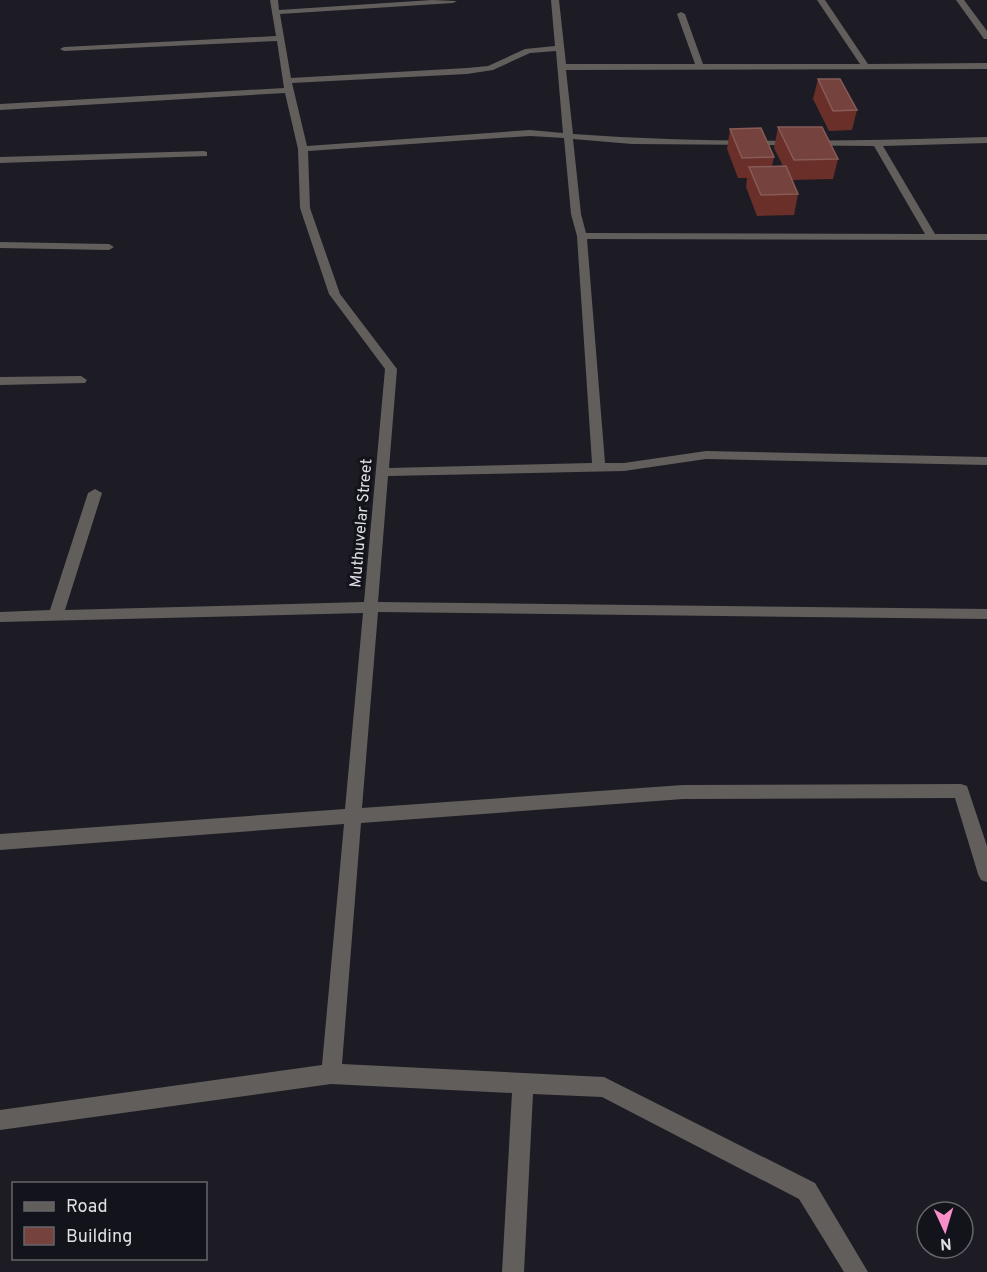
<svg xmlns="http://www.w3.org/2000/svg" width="987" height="1272" font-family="Overpass,sans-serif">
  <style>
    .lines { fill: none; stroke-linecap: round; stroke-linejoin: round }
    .minor { fill: #625e5b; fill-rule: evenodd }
    .wall { fill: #6a2f28 }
    .building { fill: #76423d; stroke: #875b57; stroke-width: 1.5 }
    .labels { text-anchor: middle; stroke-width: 6; stroke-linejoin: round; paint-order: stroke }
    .street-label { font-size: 16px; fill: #dfdfe5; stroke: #13131b }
  </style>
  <rect width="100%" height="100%" fill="#1d1c25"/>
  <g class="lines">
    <g class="minor">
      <path d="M 270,0 L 278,0 L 279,10 L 432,0 L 457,1 L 453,3 L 280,14 L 291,78 L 467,68 L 488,66 L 525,49 L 555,46 L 551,0 L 559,0 L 566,64 L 695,64 L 677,14 L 681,12 L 685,14 L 703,64 L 860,64 L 817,0 L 825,0 L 868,64 L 987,63 L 987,69 L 566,70 L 573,134 C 710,144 849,141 987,137 L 987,143 L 883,146 L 935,234 L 987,234 L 987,240 L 587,239 L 605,463 L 624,463 L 706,451 L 987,457 L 987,465 L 706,459 L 624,471 L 388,476 L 378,602 L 987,609 L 987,619 L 378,612 L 362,808 L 683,785 L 961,784 L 967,786 L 987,846 L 987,882 L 981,880 L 978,874 L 955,798 L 683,799 L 361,823 L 342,1064 L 604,1077 L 815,1183 L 868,1272 L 844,1272 L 799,1199 L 602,1097 L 533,1094 L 524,1272 L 502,1272 L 512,1093 L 331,1084 L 0,1130 L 0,1110 L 322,1065 L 344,824 L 0,850 L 0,834 L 345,809 L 363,613 L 0,622 L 0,612 L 50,610 L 88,493 L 95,489 L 102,493 L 65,610 L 364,602 L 385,369 L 329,294 L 300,208 L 298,149 L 285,93 L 0,110 L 0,104 L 284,88 L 277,41 L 64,51 L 60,49 L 64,47 L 276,36 ZM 556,51 L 563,133 L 530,130 L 307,146 L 292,83 L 467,74 L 493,70 L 530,53 ZM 530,136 L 564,138 L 571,214 L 577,236 L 592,463 L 389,468 L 397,369 L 340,294 L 310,208 L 308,151 ZM 573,139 L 632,144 L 874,146 L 925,234 L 586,233 L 581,214 Z"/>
      <path d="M 956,0 L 964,0 L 987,31 L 987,39 L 984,39 Z"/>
      <path d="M 204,151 L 207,152 L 207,156 L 0,163 L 0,157 Z"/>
      <path d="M 0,242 L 109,244 L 114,247 L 109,250 L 0,248 Z"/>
      <path d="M 81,376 L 87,380 L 85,383 L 0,385 L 0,377 Z"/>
    </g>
  </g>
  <g class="wall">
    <path d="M 818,79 L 857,110 L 852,130 L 829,131 L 813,99 Z"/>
    <path d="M 778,127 L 838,159 L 833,179 L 792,180 L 798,194 L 794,215 L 757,216 L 746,187 L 747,178 L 738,178 L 727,149 L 730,129 L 774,157 L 772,166 L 783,166 L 774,148 Z"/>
  </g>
  <g class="building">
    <path d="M 818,79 L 840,79 L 857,110 L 833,111 Z"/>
    <path d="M 778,127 L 822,127 L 838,159 L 794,160 Z"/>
    <path d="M 761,128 L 774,157 L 742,158 L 730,129 Z"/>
    <path d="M 786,166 L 798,194 L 761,195 L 749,167 Z"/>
  </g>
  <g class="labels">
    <g class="street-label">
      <text transform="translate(360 523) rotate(-85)" y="6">Muthuvelar Street</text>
    </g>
  </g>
  <rect x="12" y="1182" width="195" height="78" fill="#13131b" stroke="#65656c" stroke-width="1.5"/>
  <rect x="24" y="1202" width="30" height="9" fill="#625e5b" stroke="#65656c" stroke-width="1.5"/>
  <text x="66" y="1212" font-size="18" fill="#dfdfe5">Road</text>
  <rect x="24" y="1227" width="30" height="18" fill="#76423d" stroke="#65656c" stroke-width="1.5"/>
  <text x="66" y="1242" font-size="18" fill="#dfdfe5">Building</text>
  <g transform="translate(945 1230) rotate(176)"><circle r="28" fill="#13131b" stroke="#65656c" stroke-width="1.5"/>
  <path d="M0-4.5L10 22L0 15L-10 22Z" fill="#f98fc9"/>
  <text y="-9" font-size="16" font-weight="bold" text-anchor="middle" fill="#dfdfe5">N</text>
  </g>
</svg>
